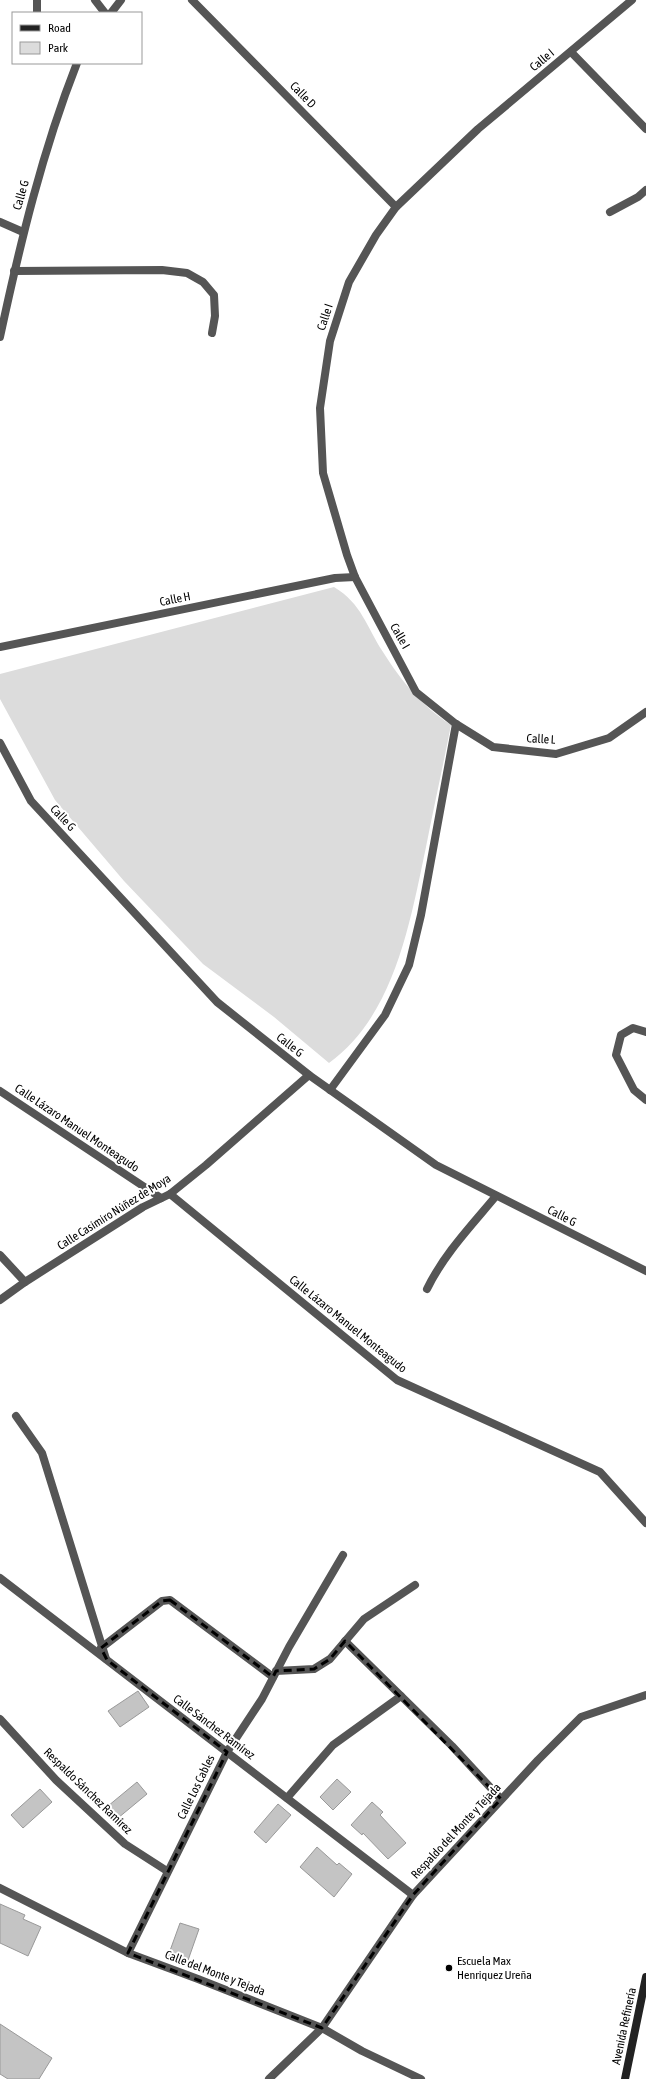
<svg xmlns="http://www.w3.org/2000/svg" width="646" height="2079" font-family="'Asap Condensed',sans-serif">
  <style>
    .green { fill: #dcdcdc }
    .building { fill: #c4c4c4; stroke: #999 }
    .lines { fill: none; stroke-linecap: round; stroke-linejoin: round }
    .service { stroke: #555; stroke-width: 8 }
    .minor { stroke: #555; stroke-width: 8 }
    .secondary { stroke: #222; stroke-width: 8 }
    .marked { fill: none; stroke: #000; stroke-width: 3; stroke-dasharray: 8 5; stroke-linejoin: round }
    .poi-dot { fill: #000; stroke: #fff; stroke-width: 1.5 }
    .labels { text-anchor: middle; stroke-width: 4; stroke-linejoin: round; paint-order: stroke }
    .street-label { font-size: 12px; fill: #000; stroke: #fff }
    .poi-label { font-size: 12px; fill: #000; stroke: #fff; text-anchor: start }
  </style>
  <rect width="100%" height="100%" fill="#fff"/>
  <path class="green" d="M 334,587 C 362,604 366,626 383,652 C 402,682 421,705 451,725 C 443,766 434,806 426,847 C 410,922 395,1015 329,1063 L 274,1017 L 203,964 L 124,881 L 55,800 L 0,699 L 0,674 Z"/>
  <g class="building">
    <path d="M 138,1691 L 149,1707 L 120,1727 L 108,1711 Z"/>
    <path d="M 337,1779 L 351,1792 L 333,1810 L 320,1797 Z"/>
    <path d="M 137,1782 L 147,1794 L 118,1818 L 108,1806 Z"/>
    <path d="M 40,1789 L 52,1802 L 23,1828 L 11,1815 Z"/>
    <path d="M 372,1802 L 383,1812 L 380,1815 L 406,1843 L 388,1859 L 363,1833 L 362,1835 L 351,1825 Z"/>
    <path d="M 278,1804 L 291,1815 L 266,1843 L 254,1832 Z"/>
    <path d="M 317,1847 L 337,1865 L 339,1863 L 352,1874 L 334,1897 L 300,1867 Z"/>
    <path d="M 0,1904 L 25,1915 L 23,1919 L 41,1927 L 28,1956 L 0,1943 Z"/>
    <path d="M 180,1923 L 199,1929 L 186,1966 L 167,1959 Z"/>
    <path d="M 0,2024 L 52,2058 L 39,2079 L 8,2079 L 0,2074 Z"/>
  </g>
  <g class="lines">
    <g class="service">
      <path d="M 37,0 L 37,13"/>
      <path d="M 95,0 L 105,13"/>
      <path d="M 571,52 L 646,129"/>
      <path d="M 610,212 L 638,197 L 646,190"/>
      <path d="M 14,271 L 162,270 L 187,273 L 203,282 L 214,295 L 215,316 L 212,333"/>
      <path d="M 646,1032 L 633,1028 L 621,1035 L 616,1055 L 634,1090 L 646,1100"/>
    </g>
    <g class="minor">
      <path d="M 192,0 L 396,207"/>
      <path d="M 632,0 L 478,129 L 396,207 L 376,235 L 349,282 L 330,341 L 320,408 L 323,473 L 347,555 L 355,577 L 416,692 L 456,724 L 493,747 L 556,754 L 609,738 L 646,712"/>
      <path d="M 111,13 L 121,0"/>
      <path d="M 0,222 L 23,232"/>
      <path d="M 0,337 C 20,244 42,152 77,63"/>
      <path d="M 0,647 L 335,578 L 355,577"/>
      <path d="M 0,743 L 31,801 L 217,1002 L 309,1075 L 436,1165 L 646,1271"/>
      <path d="M 330,1090 L 385,1015 L 409,965 L 421,915 L 456,724"/>
      <path d="M 0,1091 L 161,1198"/>
      <path d="M 170,1194 L 397,1380 L 600,1472 L 646,1523"/>
      <path d="M 0,1255 L 25,1282"/>
      <path d="M 427,1289 C 444,1254 471,1226 496,1196"/>
      <path d="M 0,1300 L 25,1282 L 143,1207 L 170,1194 L 206,1165 L 309,1075"/>
      <path d="M 16,1416 L 42,1453 L 106,1659"/>
      <path d="M 0,1578 L 413,1895"/>
      <path d="M 345,1641 L 452,1746 L 501,1799"/>
      <path d="M 101,1648 L 162,1601 L 170,1600 L 273,1677"/>
      <path d="M 276,1671 L 314,1669 L 330,1659 L 364,1619 L 415,1585"/>
      <path d="M 0,1719 L 56,1780 L 125,1844 L 167,1871"/>
      <path d="M 287,1798 L 333,1745 L 401,1696"/>
      <path d="M 0,1888 L 128,1953 L 198,1979 L 322,2028 L 362,2051 L 421,2079"/>
      <path d="M 128,1953 L 227,1752 L 262,1699 L 289,1647 L 343,1555"/>
      <path d="M 269,2079 L 322,2028 L 413,1895 L 538,1760 L 581,1717 L 646,1695"/>
    </g>
    <path class="secondary" d="M 625,2079 L 646,1977"/>
  </g>
  <path class="marked" d="M 170,1600 L 273,1677 L 276,1671 L 314,1669 L 330,1659 L 345,1641 L 501,1799 L 413,1895 L 322,2028 L 128,1953 L 227,1752 L 107,1660 L 101,1648 L 162,1601 Z"/>
  <circle class="poi-dot" cx="449" cy="1968" r="4"/>
  <g class="labels">
    <g class="street-label">
      <text transform="translate(542 60) rotate(-40)" y="4">Calle I</text>
      <text transform="translate(303 95) rotate(46)" y="4">Calle D</text>
      <text transform="translate(21 195) rotate(-74)" y="4">Calle G</text>
      <text transform="translate(325 317) rotate(-72)" y="4">Calle I</text>
      <text transform="translate(175 599) rotate(-11)" y="4">Calle H</text>
      <text transform="translate(400 636) rotate(60)" y="4">Calle I</text>
      <text transform="translate(541 739) rotate(3)" y="4">Calle L</text>
      <text transform="translate(63 818) rotate(47)" y="4">Calle G</text>
      <text transform="translate(290 1045) rotate(38)" y="4">Calle G</text>
      <text transform="translate(77 1128) rotate(34)" y="4">Calle Lázaro Manuel Monteagudo</text>
      <text transform="translate(114 1212) rotate(-32)" y="4">Calle Casimiro Núñez de Moya</text>
      <text transform="translate(562 1216) rotate(27)" y="4">Calle G</text>
      <text transform="translate(348 1324) rotate(39)" y="4">Calle Lázaro Manuel Monteagudo</text>
      <text transform="translate(214 1727) rotate(37)" y="4">Calle Sánchez Ramírez</text>
      <text transform="translate(196 1787) rotate(-64)" y="4">Calle Los Cables</text>
      <text transform="translate(88 1791) rotate(44)" y="4">Respaldo Sánchez Ramírez</text>
      <text transform="translate(456 1831) rotate(-47)" y="4">Respaldo del Monte y Tejada</text>
      <text transform="translate(215 1973) rotate(21)" y="4">Calle del Monte y Tejada</text>
      <text transform="translate(624 2026) rotate(-78)" y="4">Avenida Refinería</text>
    </g>
    <g class="poi-label">
      <text x="457" y="1965">Escuela Max<tspan x="457" dy="14">Henriquez Ureña</tspan></text>
    </g>
  </g>
  <rect x="12" y="12" width="130" height="52" fill="#ffffff" stroke="#999999"/>
  <rect x="20" y="25" width="20" height="6" fill="#222222" stroke="#999999"/>
  <text x="48" y="32" font-size="12" fill="#000000">Road</text>
  <rect x="20" y="42" width="20" height="12" fill="#dcdcdc" stroke="#999999"/>
  <text x="48" y="52" font-size="12" fill="#000000">Park</text>
</svg>
